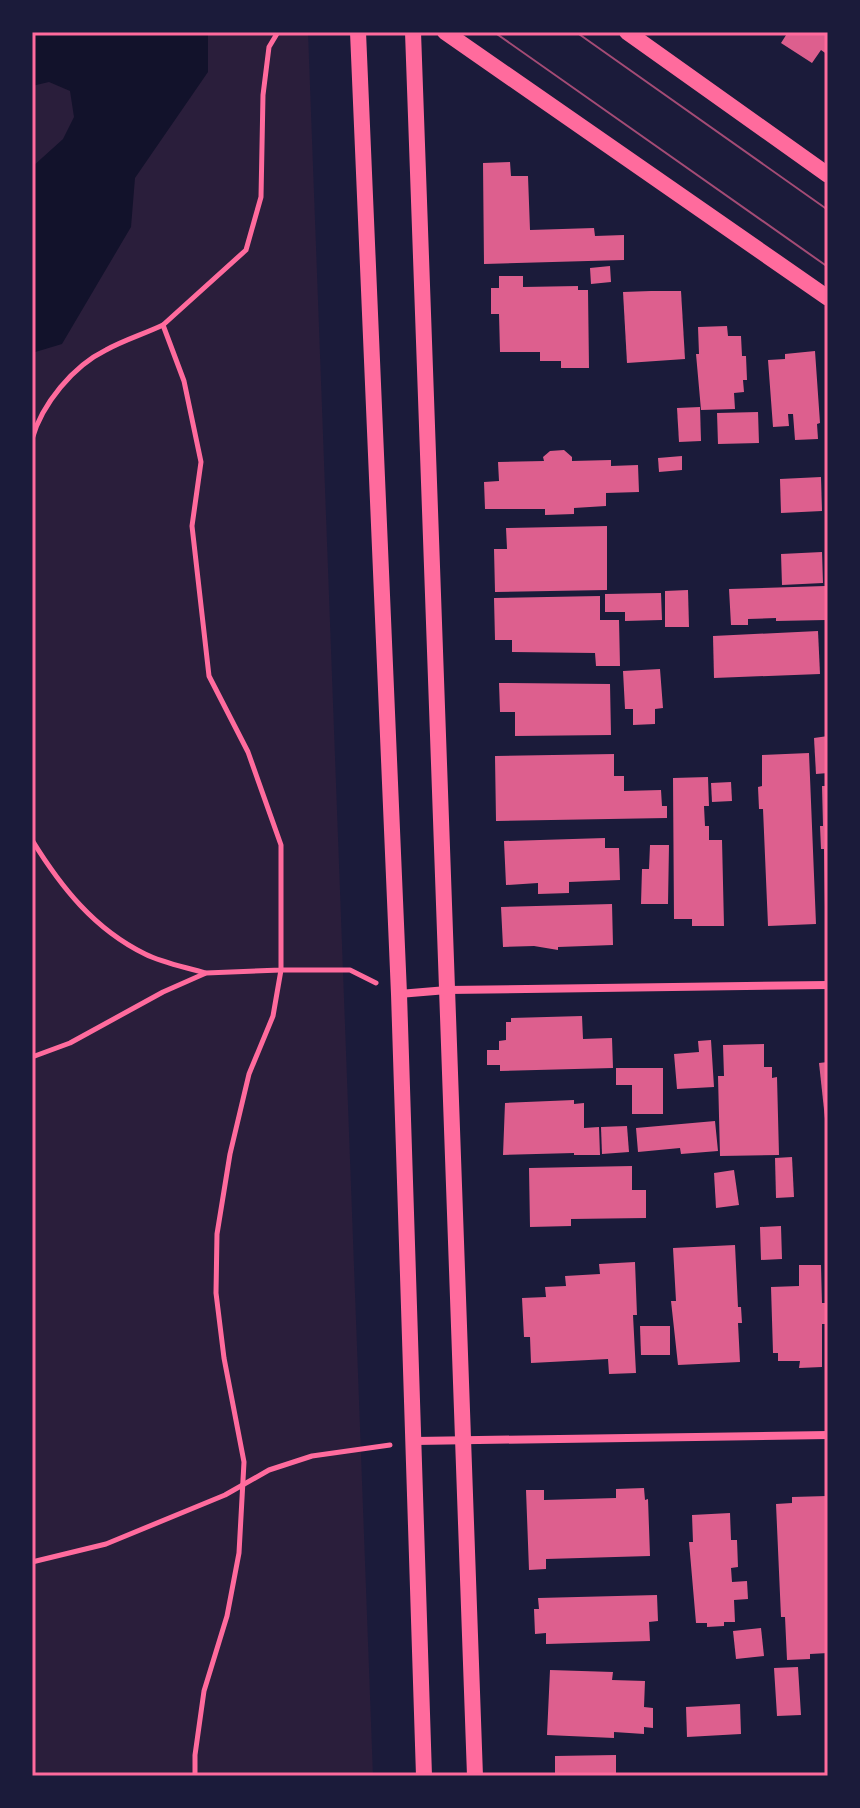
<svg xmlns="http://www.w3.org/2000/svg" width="860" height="1808" font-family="'IBM Plex Sans',sans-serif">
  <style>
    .green { fill: #2a1e3b }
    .water { fill: #12122b }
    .building { fill: #dd5f8e }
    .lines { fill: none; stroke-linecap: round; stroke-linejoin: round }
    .path { stroke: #ff6b9d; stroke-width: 5 }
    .minor { stroke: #ff6b9d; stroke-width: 8 }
    .secondary { stroke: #ff6b9d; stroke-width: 16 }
    .tram { stroke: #a44b75; stroke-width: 2 }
    .neatline { fill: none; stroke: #ff6b9d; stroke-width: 3 }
  </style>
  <rect width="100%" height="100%" fill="#1b1b3a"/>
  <path class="green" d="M 32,32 L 308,32 L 373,1776 L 32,1776 Z"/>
  <path class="water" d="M 32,32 L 208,32 L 208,72 L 135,178 L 131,227 L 62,344 L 32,353 L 32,167 L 63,139 L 74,117 L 70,91 L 49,82 L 32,86 Z"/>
  <g class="building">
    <path d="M 788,32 L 828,32 L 828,55 L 821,50 L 812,63 L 781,43 Z"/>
    <path d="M 510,162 L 511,176 L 528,176 L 530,230 L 594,228 L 595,236 L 624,235 L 624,260 L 484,264 L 483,163 Z"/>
    <path d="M 610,266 L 611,282 L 591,284 L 590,268 Z"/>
    <path d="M 499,276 L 523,276 L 523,287 L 578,286 L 578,290 L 588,290 L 589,368 L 561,368 L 561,361 L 540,361 L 540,352 L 500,352 L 499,314 L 491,314 L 491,288 L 499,288 Z"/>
    <path d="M 651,291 L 681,291 L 685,359 L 627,363 L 623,292 Z"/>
    <path d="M 727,326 L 728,336 L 741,336 L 742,356 L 746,356 L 747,380 L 743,380 L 744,392 L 734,393 L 735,409 L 701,410 L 696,354 L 699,354 L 698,327 Z"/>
    <path d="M 815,351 L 820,423 L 817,424 L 818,439 L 795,440 L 793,414 L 788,414 L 789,426 L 773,427 L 768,360 L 785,359 L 785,354 Z"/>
    <path d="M 700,407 L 701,441 L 679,442 L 677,408 Z"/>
    <path d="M 758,412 L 759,443 L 718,444 L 717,413 Z"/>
    <path d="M 564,450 L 572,457 L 572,461 L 611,460 L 611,466 L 638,465 L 639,492 L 606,493 L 606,506 L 574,508 L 574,514 L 545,515 L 545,509 L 485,509 L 484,482 L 499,481 L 498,462 L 544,461 L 543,457 L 550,451 Z"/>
    <path d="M 682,456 L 682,470 L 659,472 L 658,458 Z"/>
    <path d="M 821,477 L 822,511 L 781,513 L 780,479 Z"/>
    <path d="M 607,526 L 607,590 L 495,592 L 494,549 L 507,549 L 506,528 Z"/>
    <path d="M 822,552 L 823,583 L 782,585 L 781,554 Z"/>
    <path d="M 825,586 L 826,620 L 776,621 L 776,618 L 748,619 L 748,625 L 731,625 L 729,589 Z"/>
    <path d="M 688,590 L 689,627 L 665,627 L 665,591 Z"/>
    <path d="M 661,593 L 662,620 L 625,621 L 625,612 L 605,612 L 605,594 Z"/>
    <path d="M 600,596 L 600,620 L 619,620 L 620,666 L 596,666 L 595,653 L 512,652 L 512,640 L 495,640 L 494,598 Z"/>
    <path d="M 818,631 L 820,674 L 714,678 L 713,636 Z"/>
    <path d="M 660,669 L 663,708 L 655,709 L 655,724 L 633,725 L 633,709 L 625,709 L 623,671 Z"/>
    <path d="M 499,683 L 610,684 L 611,735 L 515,736 L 515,712 L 500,712 Z"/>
    <path d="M 828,736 L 828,773 L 816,774 L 814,738 Z"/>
    <path d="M 809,753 L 816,924 L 768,926 L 763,809 L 759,809 L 758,787 L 762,786 L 762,755 Z"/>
    <path d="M 614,754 L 614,776 L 624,776 L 624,791 L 661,790 L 662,806 L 667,806 L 667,818 L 496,821 L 495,756 Z"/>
    <path d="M 708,777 L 709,806 L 704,806 L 705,826 L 709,826 L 709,840 L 722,840 L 724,926 L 692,926 L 692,919 L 674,919 L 673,778 Z"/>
    <path d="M 731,782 L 732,801 L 712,802 L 711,783 Z"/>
    <path d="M 822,786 L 828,786 L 828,907 L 825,907 L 824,849 L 821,849 L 820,826 L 823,826 Z"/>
    <path d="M 605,838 L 605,848 L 619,848 L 620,880 L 569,882 L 569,893 L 538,894 L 538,883 L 506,885 L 504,841 Z"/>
    <path d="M 650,845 L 669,845 L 668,904 L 641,904 L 642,869 L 649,869 Z"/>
    <path d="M 612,904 L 613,945 L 558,947 L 558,950 L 534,946 L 503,947 L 501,907 Z"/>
    <path d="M 582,1016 L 583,1039 L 612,1038 L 613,1068 L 500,1071 L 500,1065 L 487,1065 L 487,1050 L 499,1050 L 499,1041 L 506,1040 L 506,1022 L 511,1022 L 511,1018 Z"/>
    <path d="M 711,1040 L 714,1087 L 677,1089 L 674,1054 L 699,1052 L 698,1041 Z"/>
    <path d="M 764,1044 L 764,1067 L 772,1067 L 772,1078 L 777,1077 L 779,1155 L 720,1156 L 718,1076 L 724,1076 L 723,1045 Z"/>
    <path d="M 828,1062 L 828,1128 L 826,1128 L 819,1063 Z"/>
    <path d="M 616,1068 L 663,1068 L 663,1114 L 632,1114 L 632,1085 L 616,1085 Z"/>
    <path d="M 574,1100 L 574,1104 L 584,1103 L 584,1128 L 599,1127 L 600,1155 L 574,1155 L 574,1153 L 503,1155 L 505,1103 Z"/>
    <path d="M 715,1121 L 718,1151 L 681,1154 L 680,1148 L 638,1152 L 636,1128 Z"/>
    <path d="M 627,1126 L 629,1152 L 602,1154 L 601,1127 Z"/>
    <path d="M 792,1157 L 794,1197 L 776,1198 L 775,1158 Z"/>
    <path d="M 632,1166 L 632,1190 L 646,1190 L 646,1218 L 571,1219 L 571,1226 L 530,1227 L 529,1168 Z"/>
    <path d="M 734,1170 L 739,1205 L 716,1208 L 714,1173 Z"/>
    <path d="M 781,1226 L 782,1259 L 761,1260 L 760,1227 Z"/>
    <path d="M 735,1245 L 738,1307 L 741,1307 L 742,1323 L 738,1323 L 740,1362 L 678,1365 L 671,1301 L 676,1301 L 673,1248 Z"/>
    <path d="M 635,1262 L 637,1315 L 633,1315 L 636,1373 L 609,1374 L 608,1359 L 531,1363 L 530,1337 L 524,1337 L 522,1298 L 546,1297 L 545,1287 L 566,1286 L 565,1276 L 600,1274 L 599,1264 Z"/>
    <path d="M 799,1265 L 821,1265 L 822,1303 L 828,1303 L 828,1324 L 822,1324 L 822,1367 L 799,1368 L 800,1361 L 778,1361 L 778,1353 L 773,1353 L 771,1287 L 799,1286 Z"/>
    <path d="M 640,1326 L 670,1326 L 670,1355 L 641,1355 Z"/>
    <path d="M 644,1488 L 645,1500 L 648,1499 L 650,1556 L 546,1559 L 546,1569 L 529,1570 L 526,1490 L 544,1490 L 544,1500 L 616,1498 L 616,1489 Z"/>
    <path d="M 827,1496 L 828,1653 L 810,1654 L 810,1659 L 787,1660 L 785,1617 L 781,1617 L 776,1504 L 792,1503 L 792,1497 Z"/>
    <path d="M 730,1513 L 731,1540 L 737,1540 L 738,1567 L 731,1568 L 732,1582 L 747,1581 L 748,1599 L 734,1600 L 735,1622 L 724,1622 L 724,1626 L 707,1627 L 707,1623 L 696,1623 L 689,1542 L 693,1542 L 692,1515 Z"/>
    <path d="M 657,1595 L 658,1621 L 649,1622 L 650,1641 L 546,1644 L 546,1633 L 535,1634 L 534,1609 L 539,1609 L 538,1598 Z"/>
    <path d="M 761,1628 L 764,1656 L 736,1659 L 733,1631 Z"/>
    <path d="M 798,1667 L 801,1715 L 777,1716 L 774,1668 Z"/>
    <path d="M 550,1670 L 613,1672 L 612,1680 L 645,1681 L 644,1707 L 653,1708 L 653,1728 L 644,1727 L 644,1734 L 614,1732 L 614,1738 L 547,1735 Z"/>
    <path d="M 740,1704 L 741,1734 L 687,1737 L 686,1707 Z"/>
    <path d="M 616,1755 L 616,1776 L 555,1776 L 555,1756 Z"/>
  </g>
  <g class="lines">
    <g class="path">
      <path d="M 32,439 C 42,404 73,366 106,350 C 124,340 144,334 163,325"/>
      <path d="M 32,840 C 61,887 94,929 145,954 C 163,963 185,967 205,973"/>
      <path d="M 32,1057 L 70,1043 L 163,992 L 206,973 L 281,970 L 281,845 L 248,752 L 209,676 L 192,526 L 201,462 L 184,381 L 163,325 L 246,250 L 261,197 L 263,95 L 269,47 L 278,32"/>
      <path d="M 32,1562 L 106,1544 L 225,1495 L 269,1470 L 312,1456 L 390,1445"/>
      <path d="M 195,1776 L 195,1755 L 204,1691 L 227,1616 L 239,1553 L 244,1462 L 224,1358 L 216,1293 L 217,1234 L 230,1154 L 249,1074 L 273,1016 L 281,970 L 350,970 L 376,983"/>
    </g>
    <g class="minor">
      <path d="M 399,994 L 447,990 L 828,985"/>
      <path d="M 415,1441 L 828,1435"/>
    </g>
    <g class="secondary">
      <path d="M 358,32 L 399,994 L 424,1776"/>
      <path d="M 413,32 L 475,1776"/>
      <path d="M 445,32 L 828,298"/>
      <path d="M 627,32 L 828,175"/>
    </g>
    <g class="tram">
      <path d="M 494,32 L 828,267"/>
      <path d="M 576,32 L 828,210"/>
    </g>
  </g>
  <rect width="860" height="1808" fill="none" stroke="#1b1b3a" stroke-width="68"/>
  <rect x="34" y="34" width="792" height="1740" class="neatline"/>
</svg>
